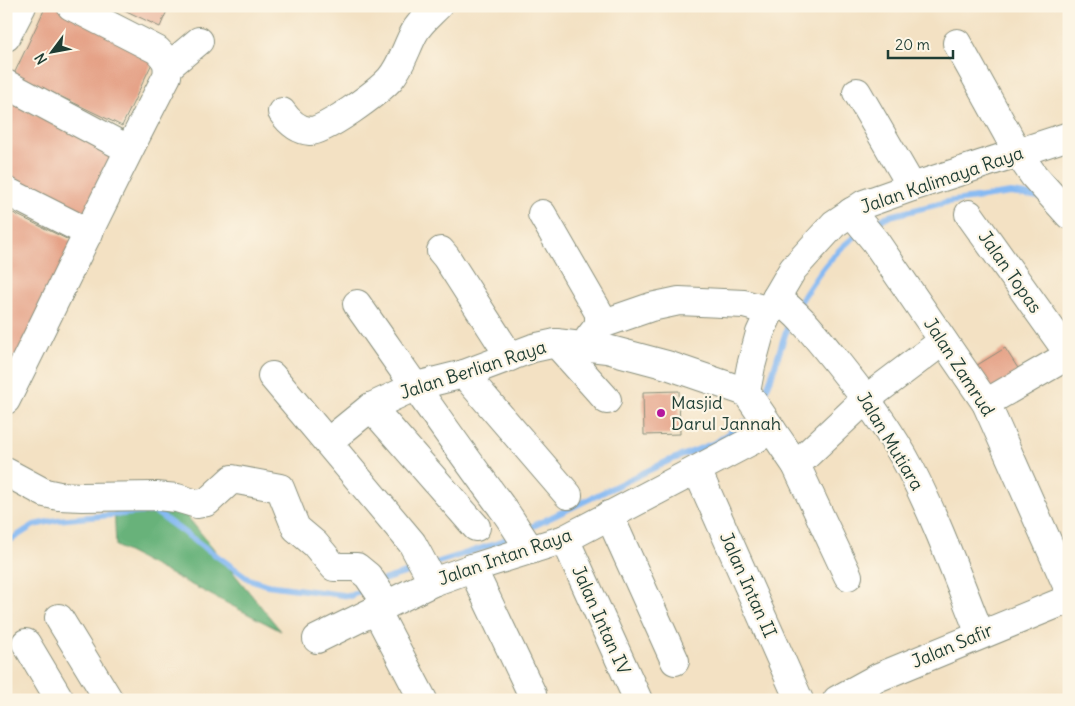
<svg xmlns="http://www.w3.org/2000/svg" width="1075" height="706" font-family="Delius,sans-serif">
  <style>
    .forest { fill: #67b27a; stroke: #437857 }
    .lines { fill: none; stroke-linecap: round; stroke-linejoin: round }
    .stream { stroke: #85b9f3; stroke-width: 6 }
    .building { fill: #e5a287 }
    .minor-casing { stroke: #898f7c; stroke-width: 30 }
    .minor { stroke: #fff; stroke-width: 28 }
    .poi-dot { fill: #b5179e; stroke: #fcf5e5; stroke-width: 2 }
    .labels { text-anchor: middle; stroke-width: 4.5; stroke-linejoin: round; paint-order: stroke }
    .street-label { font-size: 18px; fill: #1f3d34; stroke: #fcf5e5 }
    .poi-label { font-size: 18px; fill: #1f3d34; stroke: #fcf5e5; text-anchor: start }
  </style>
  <rect width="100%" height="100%" fill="#fcf5e5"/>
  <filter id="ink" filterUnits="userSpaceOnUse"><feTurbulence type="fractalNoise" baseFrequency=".02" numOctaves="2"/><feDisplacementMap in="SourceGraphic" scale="10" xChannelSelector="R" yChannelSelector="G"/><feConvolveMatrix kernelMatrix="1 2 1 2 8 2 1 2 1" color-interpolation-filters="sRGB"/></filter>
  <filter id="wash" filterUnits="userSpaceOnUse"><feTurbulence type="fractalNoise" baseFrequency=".0096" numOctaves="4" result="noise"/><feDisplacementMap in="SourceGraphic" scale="20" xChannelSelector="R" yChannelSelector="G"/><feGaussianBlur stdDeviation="1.12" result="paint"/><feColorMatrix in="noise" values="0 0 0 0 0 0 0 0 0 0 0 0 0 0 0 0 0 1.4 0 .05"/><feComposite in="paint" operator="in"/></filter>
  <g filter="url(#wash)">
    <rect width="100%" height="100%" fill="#f3e1c3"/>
    <path class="forest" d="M 177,504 L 281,631 L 116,546 L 114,506 Z"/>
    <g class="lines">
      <g class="stream">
        <path d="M 871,227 L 886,217 L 947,202 L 1011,193 L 1040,197"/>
        <path d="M 798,306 C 814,279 833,251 860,233"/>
        <path d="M 766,390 L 771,378 L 790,319"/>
        <path d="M 525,530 L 668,461 L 717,442 L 744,422"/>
        <path d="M 6,543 L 34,525 L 57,520 L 154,511 L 249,579 L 267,585 L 350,596 L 368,587"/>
        <path d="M 432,564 L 498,543 L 514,535"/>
        <path d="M 380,581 L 417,569"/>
      </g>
    </g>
    <g id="blocks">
      <g class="building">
        <path d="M 46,6 L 56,6 L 156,55 L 122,126 L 14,74 Z"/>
        <path d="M 116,6 L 169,6 L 160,27 Z"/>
        <path d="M 6,99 L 120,158 L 88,221 L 6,179 Z"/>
        <path d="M 13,213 L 77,244 L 6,391 L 6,228 Z"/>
        <path d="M 1005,348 L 1021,373 L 990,392 L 974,367 Z"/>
        <path d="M 679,391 L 680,434 L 644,435 L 643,392 Z"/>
      </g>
    </g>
  </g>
  <g filter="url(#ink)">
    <use href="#blocks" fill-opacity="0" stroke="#898f7c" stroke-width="1"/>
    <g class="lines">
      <g class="minor-casing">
        <g id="minor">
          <path d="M 6,37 L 22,6"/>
          <path d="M 957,43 L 1018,153 L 1034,176 L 1069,215"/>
          <path d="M 168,67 L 199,41"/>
          <path d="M 6,84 L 128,149"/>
          <path d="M 857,92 L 912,187"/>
          <path d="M 282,112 C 289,122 297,130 310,131 C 326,131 378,92 390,79 C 401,66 405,51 413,35 C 418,24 429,15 438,6"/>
          <path d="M 6,191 L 89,233"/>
          <path d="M 851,212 L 875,241 L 986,403 L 1069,590"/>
          <path d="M 542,214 L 599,313 L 599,325 L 589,338"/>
          <path d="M 969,214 L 1069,354"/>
          <path d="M 441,251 L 446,257 L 510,357"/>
          <path d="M 776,298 C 801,315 817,338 836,361 C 863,395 891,431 911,470 C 938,523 958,579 980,634"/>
          <path d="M 357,304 C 405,372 452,440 501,506 C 512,520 520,536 531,550"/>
          <path d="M 599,325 L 651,307 L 679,301 L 744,304 L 770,311"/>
          <path d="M 556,343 L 607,400"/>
          <path d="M 464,374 L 568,495"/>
          <path d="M 272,376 L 412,543 L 433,582"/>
          <path d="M 6,400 C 60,292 111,183 167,76 C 169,64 166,59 157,50 L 71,6"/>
          <path d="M 986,403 L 1069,355"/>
          <path d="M 371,407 L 476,527"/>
          <path d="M 328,442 L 371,407 L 416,386 L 464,374 L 533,348 L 556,343 L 607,349 L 667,365 L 746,392"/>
          <path d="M 796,465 L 866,399 L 943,341"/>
          <path d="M 697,470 L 799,700"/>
          <path d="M 6,472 L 45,493 L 59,496 L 82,497 L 156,496 L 177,498 L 197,504 L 207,502 L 232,479 L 280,488 L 296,528 L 315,544 L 334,567 L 357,567 L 368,576 L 387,604"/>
          <path d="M 609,515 L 675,661"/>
          <path d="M 565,539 L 638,700"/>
          <path d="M 472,568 L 532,694 L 532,700"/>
          <path d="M 848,576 L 796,465 L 746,392 L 751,366 L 760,333 L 776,298 L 793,269 L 834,224 L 864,204 L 912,187 L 1069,136"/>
          <path d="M 376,610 L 423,700"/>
          <path d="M 59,618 L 109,700"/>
          <path d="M 317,639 L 433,582 L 472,568 L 565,539 L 772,430"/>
          <path d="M 26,643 L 60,700"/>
          <path d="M 837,700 L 879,677 L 1069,599"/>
        </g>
      </g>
      <use href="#minor" class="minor"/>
    </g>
  </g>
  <circle class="poi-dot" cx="661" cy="413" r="5"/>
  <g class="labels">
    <g class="street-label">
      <text transform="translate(942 180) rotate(-19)" y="6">Jalan Kalimaya Raya</text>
      <text transform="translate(1010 272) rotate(55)" y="6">Jalan Topas</text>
      <text transform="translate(959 367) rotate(57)" y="6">Jalan Zamrud</text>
      <text transform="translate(473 370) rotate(-18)" y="6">Jalan Berlian Raya</text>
      <text transform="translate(890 441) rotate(59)" y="6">Jalan Mutiara</text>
      <text transform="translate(505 557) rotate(-19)" y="6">Jalan Intan Raya</text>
      <text transform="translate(748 585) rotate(66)" y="6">Jalan Intan II</text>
      <text transform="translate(601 620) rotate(66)" y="6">Jalan Intan IV</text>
      <text transform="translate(952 646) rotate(-23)" y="6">Jalan Safir</text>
    </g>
    <g class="poi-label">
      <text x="671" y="409">Masjid<tspan x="671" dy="21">Darul Jannah</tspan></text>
    </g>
  </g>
  <rect width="1075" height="706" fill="none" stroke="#fcf5e5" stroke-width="25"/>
  <g transform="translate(52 52) rotate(238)" stroke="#fcf5e5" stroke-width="4" paint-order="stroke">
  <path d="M0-4L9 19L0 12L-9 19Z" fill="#1f3d34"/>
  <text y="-8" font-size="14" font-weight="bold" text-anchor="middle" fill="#1f3d34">N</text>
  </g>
  <path d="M888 50v8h65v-8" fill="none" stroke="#1f3d34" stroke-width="2.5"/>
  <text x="895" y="50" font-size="15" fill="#1f3d34" stroke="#fcf5e5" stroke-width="4" paint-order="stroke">20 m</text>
</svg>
